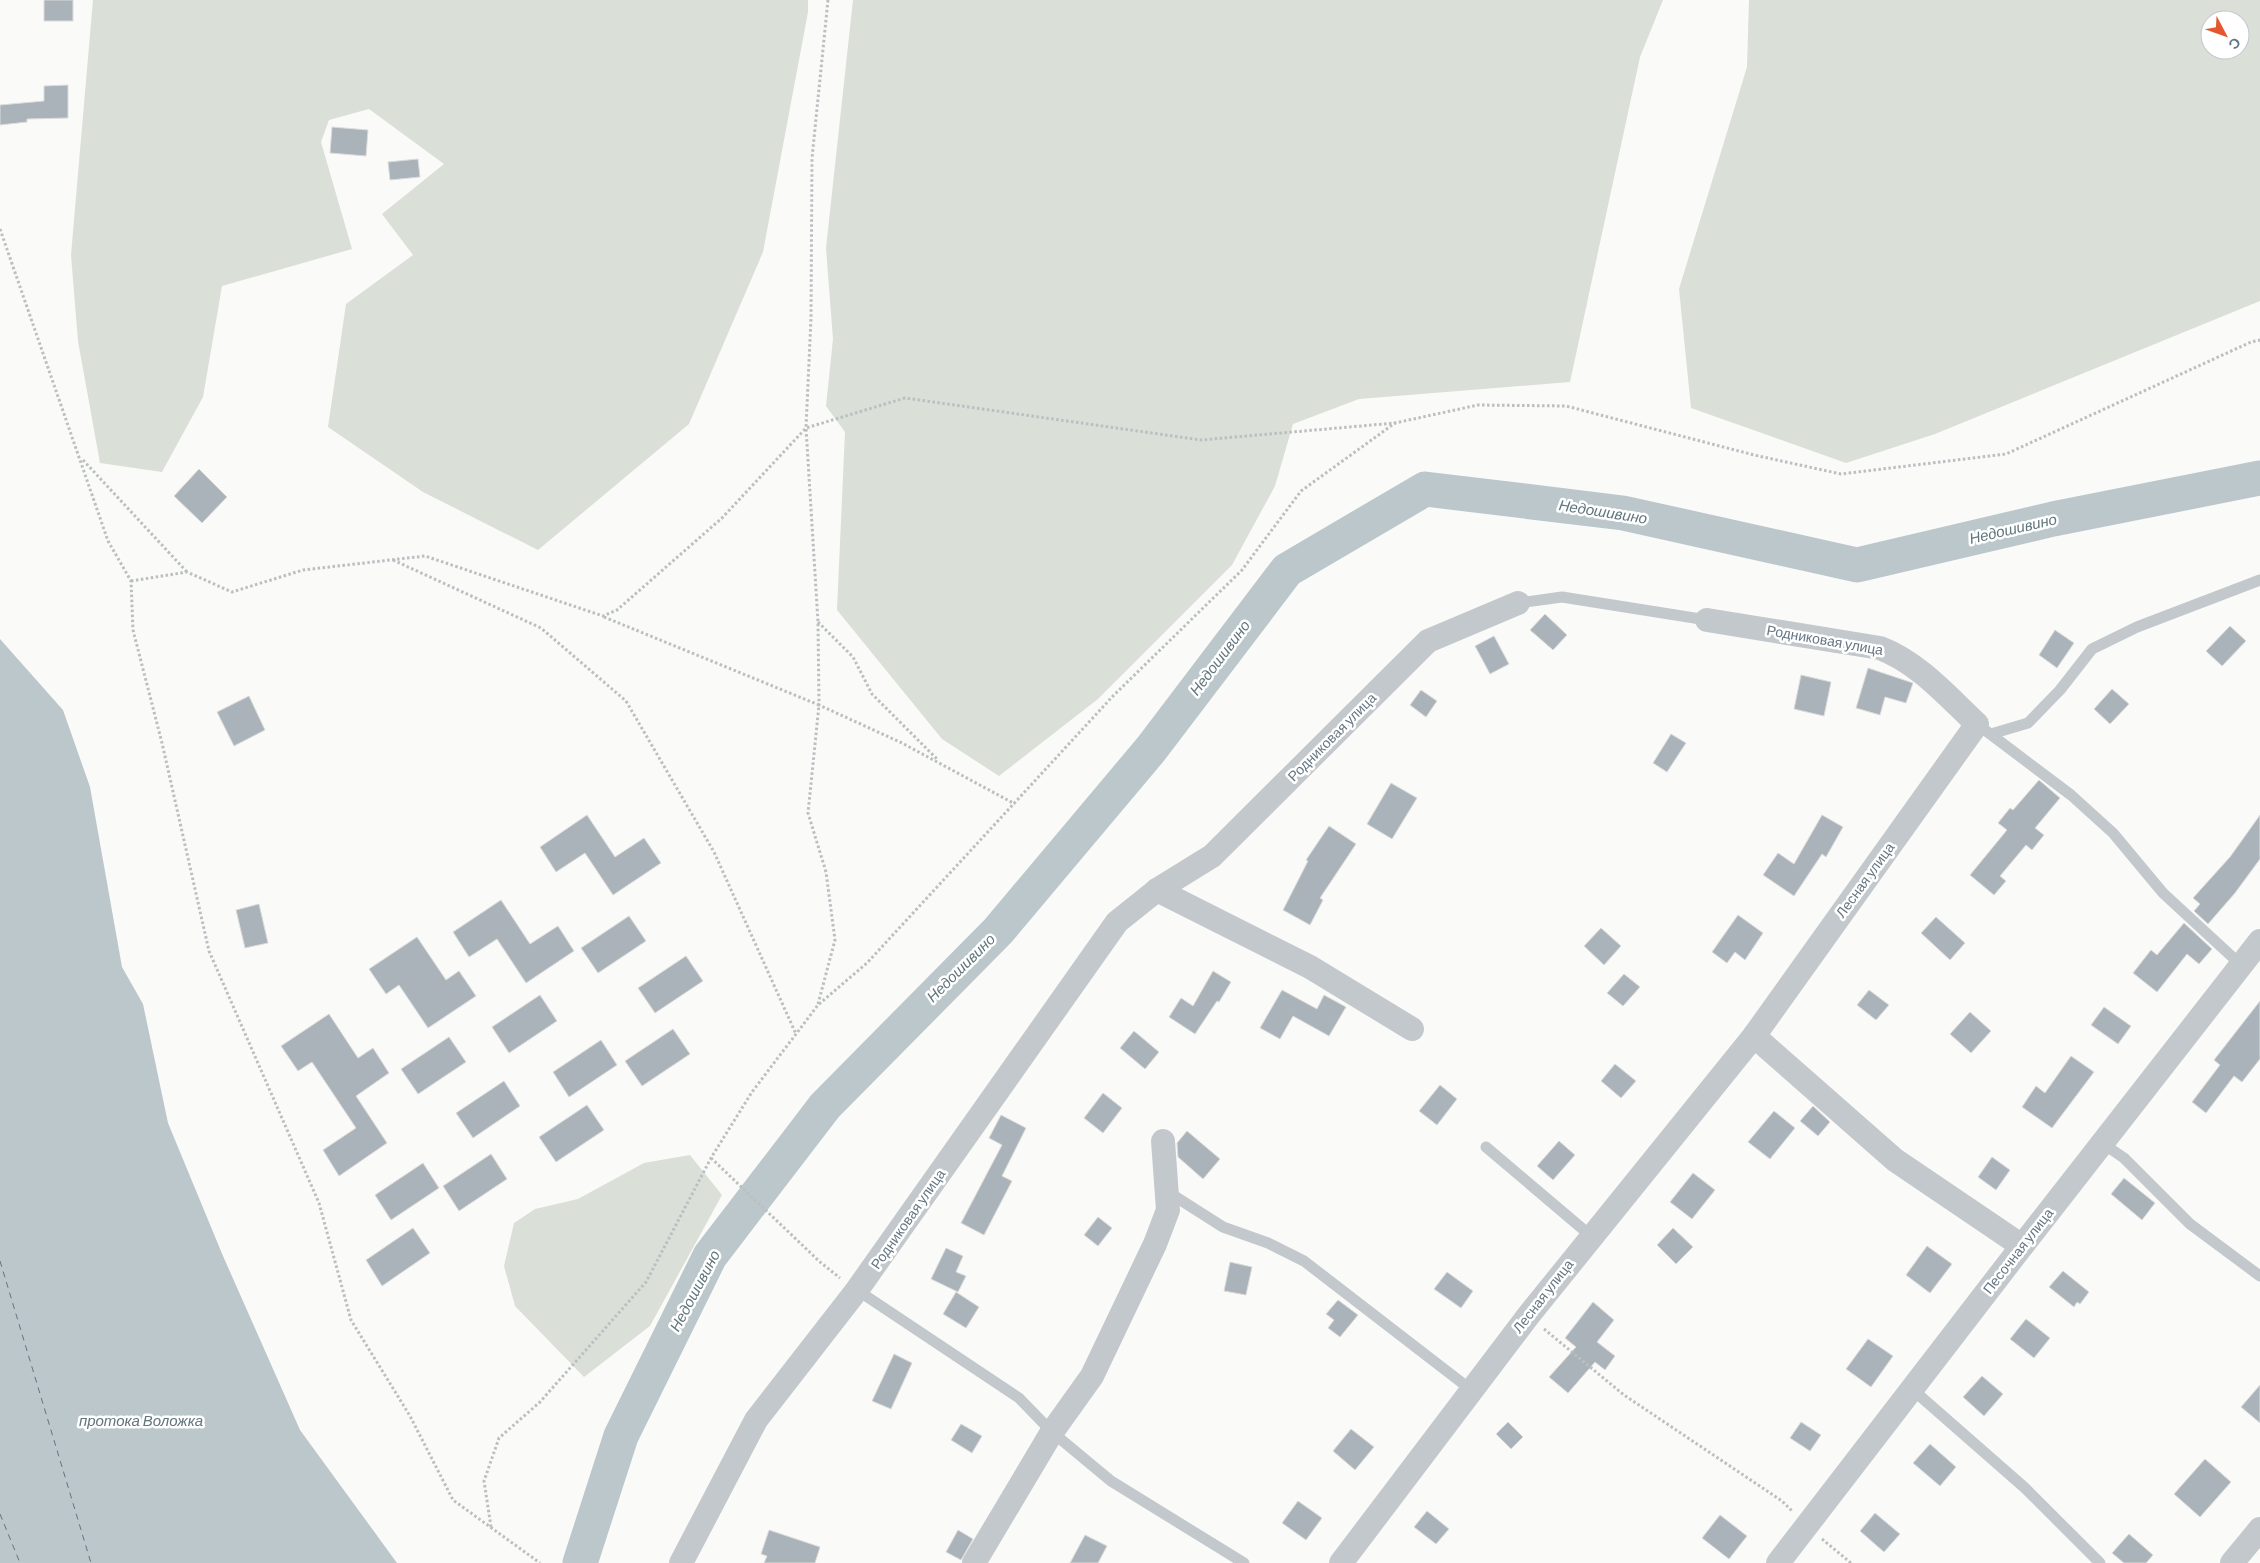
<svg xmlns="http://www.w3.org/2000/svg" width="2260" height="1563" font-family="Barlow,sans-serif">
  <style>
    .green { fill: #dadfd7; fill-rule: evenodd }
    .water { fill: #bbc7cb }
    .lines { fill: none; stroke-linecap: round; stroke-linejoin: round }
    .river { stroke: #bbc7cb; stroke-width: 35 }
    .ferry { stroke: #60757c; stroke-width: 1; stroke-dasharray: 6 5; stroke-linecap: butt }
    .building { fill: #aab3b9; stroke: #dcdcda }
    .path { stroke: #bbbfc2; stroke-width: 3; stroke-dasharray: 2.5 2.5; stroke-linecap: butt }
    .service { stroke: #c3c8cc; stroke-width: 11 }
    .minor { stroke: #c3c8cc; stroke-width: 24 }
    .labels { text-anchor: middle; stroke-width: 5; stroke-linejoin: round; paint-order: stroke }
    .street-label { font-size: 14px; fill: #657683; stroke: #fff }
    .water-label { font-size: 15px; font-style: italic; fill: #60757c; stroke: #fff }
  </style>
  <rect width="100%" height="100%" fill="#fafaf8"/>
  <g class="green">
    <path d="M 93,0 L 808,0 L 808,12 L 763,252 L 689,424 L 538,550 L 423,492 L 328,427 L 346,304 L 413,255 L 382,214 L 444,164 L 369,109 L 329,120 L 321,142 L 352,249 L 222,286 L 203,397 L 162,472 L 100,463 L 78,341 L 71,255 Z"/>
    <path d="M 853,0 L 1663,0 L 1640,57 L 1570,382 L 1359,399 L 1293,424 L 1275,486 L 1232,565 L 1098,699 L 999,776 L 942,739 L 837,610 L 845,432 L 826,406 L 833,339 L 826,248 Z"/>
    <path d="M 1749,0 L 2260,0 L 2260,301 L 1935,434 L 1846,463 L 1691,408 L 1679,289 L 1747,67 ZM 2210,20 L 2240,20 L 2240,50 L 2210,50 Z"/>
    <path d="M 690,1155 L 722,1195 L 650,1326 L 584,1377 L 515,1306 L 504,1266 L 514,1223 L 535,1209 L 578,1199 L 644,1163 Z"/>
  </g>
  <path class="water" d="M 0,639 L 63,710 L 90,787 L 122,967 L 143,1004 L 168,1123 L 223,1256 L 300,1430 L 397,1563 L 0,1563 Z"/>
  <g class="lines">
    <path class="river" d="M 580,1563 L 621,1436 L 710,1256 L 825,1106 L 998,931 L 1151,749 L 1287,570 L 1425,489 L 1623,513 L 1857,565 L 2053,519 L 2260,478"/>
    <g class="ferry">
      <path d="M 0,1261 L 91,1563"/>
      <path d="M 0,1514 L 20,1563"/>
    </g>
  </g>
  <g class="building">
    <rect x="44" y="0" width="29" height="21"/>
    <path d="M 68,85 L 68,118 L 27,119 L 27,122 L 0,125 L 0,105 L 44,101 L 44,86 Z"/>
    <path d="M 332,127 L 368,130 L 366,156 L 330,153 Z"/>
    <path d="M 418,159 L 420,177 L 390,180 L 388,162 Z"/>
    <path d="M 199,469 L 227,497 L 202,523 L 174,496 Z"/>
    <path d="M 1545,614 L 1567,635 L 1553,650 L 1530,630 Z"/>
    <path d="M 2230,626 L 2246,641 L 2222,666 L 2206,651 Z"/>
    <path d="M 2055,630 L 2074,643 L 2057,668 L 2039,655 Z"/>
    <path d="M 1494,636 L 1509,664 L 1490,674 L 1475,646 Z"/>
    <path d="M 1868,668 L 1913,683 L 1906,703 L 1885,697 L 1880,715 L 1856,708 Z"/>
    <path d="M 1801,675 L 1831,682 L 1824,716 L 1794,709 Z"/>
    <path d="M 2112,689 L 2129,704 L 2110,724 L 2094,709 Z"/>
    <path d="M 1421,690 L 1437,701 L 1426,717 L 1410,705 Z"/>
    <path d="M 249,696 L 265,730 L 234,746 L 217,712 Z"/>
    <path d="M 1671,734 L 1686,743 L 1667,772 L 1653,763 Z"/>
    <path d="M 2039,780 L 2060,798 L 2035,828 L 2044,835 L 2032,850 L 2026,845 L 2000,876 L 2006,881 L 1994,895 L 1970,875 L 2007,830 L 1998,823 L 2010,808 L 2013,810 Z"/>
    <path d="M 1391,783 L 1417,798 L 1392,839 L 1367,824 Z"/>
    <path d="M 587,815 L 615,857 L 644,838 L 661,863 L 613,895 L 585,853 L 556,872 L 540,847 Z"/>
    <path d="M 1822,815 L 1843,827 L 1826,857 L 1822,854 L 1794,896 L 1763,875 L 1778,853 L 1794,864 Z"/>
    <path d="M 2260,815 L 2260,859 L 2235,893 L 2208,924 L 2194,911 L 2200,904 L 2193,898 L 2230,857 Z"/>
    <path d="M 1329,826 L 1356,844 L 1320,898 L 1323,900 L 1310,925 L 1283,910 L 1308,861 L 1306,860 Z"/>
    <path d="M 501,900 L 530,944 L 558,926 L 574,951 L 526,983 L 497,939 L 469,957 L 453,932 Z"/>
    <path d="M 259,904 L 268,943 L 245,948 L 236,910 Z"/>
    <path d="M 1738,915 L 1763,933 L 1745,960 L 1735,952 L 1727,963 L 1712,952 Z"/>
    <path d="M 629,916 L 646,941 L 598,973 L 581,948 Z"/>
    <path d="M 1936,917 L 1965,943 L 1950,960 L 1921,933 Z"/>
    <path d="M 2184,923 L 2212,949 L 2199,964 L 2187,954 L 2157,992 L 2133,973 L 2151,950 L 2157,955 Z"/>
    <path d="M 1601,928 L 1621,946 L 1604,965 L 1584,946 Z"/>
    <path d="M 417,937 L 446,980 L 459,971 L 476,996 L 428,1028 L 399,985 L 386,994 L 369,969 Z"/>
    <path d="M 686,956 L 703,981 L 655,1013 L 638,988 Z"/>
    <path d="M 1213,971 L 1231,982 L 1219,1002 L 1217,1001 L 1195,1034 L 1169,1017 L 1181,998 L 1193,1006 Z"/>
    <path d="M 1624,974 L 1640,987 L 1623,1006 L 1607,993 Z"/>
    <path d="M 1282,990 L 1317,1009 L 1324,995 L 1346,1007 L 1329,1036 L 1293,1016 L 1280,1039 L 1260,1028 Z"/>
    <path d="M 1869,990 L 1889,1005 L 1876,1020 L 1857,1005 Z"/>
    <path d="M 540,995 L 557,1021 L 509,1053 L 492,1027 Z"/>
    <path d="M 2260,1001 L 2260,1059 L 2242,1082 L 2234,1076 L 2206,1113 L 2192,1102 L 2220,1065 L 2214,1060 Z"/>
    <path d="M 2104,1007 L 2131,1026 L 2118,1044 L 2091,1025 Z"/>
    <path d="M 1970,1012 L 1991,1031 L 1971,1053 L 1950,1034 Z"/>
    <path d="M 329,1014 L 358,1058 L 373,1048 L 389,1073 L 356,1096 L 387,1143 L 339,1176 L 323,1150 L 356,1128 L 312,1062 L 298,1071 L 281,1046 Z"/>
    <path d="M 673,1029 L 690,1054 L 642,1086 L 625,1061 Z"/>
    <path d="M 1134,1031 L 1159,1052 L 1145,1069 L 1120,1048 Z"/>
    <path d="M 449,1037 L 466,1062 L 418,1094 L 401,1069 Z"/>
    <path d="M 601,1040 L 617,1065 L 569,1097 L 553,1072 Z"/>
    <path d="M 2071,1056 L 2094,1072 L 2052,1128 L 2022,1107 L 2036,1086 L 2045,1093 Z"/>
    <path d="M 1615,1064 L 1636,1081 L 1621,1098 L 1601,1081 Z"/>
    <path d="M 504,1081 L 520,1106 L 473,1138 L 456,1113 Z"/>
    <path d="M 1440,1085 L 1457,1099 L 1437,1125 L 1419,1111 Z"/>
    <path d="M 1103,1093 L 1122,1108 L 1103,1133 L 1084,1118 Z"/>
    <path d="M 587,1105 L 604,1130 L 556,1162 L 539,1137 Z"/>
    <path d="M 1813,1106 L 1830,1122 L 1818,1136 L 1800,1121 Z"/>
    <path d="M 1774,1111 L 1795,1128 L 1770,1159 L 1748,1142 Z"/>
    <path d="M 1001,1115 L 1026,1128 L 1002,1176 L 1012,1181 L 984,1235 L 961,1223 L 1002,1145 L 989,1138 Z"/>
    <path d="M 1187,1131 L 1220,1159 L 1203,1179 L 1178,1157 L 1177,1143 Z"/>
    <path d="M 1559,1141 L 1575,1155 L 1553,1180 L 1537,1166 Z"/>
    <path d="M 491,1154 L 507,1179 L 459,1211 L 443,1186 Z"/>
    <path d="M 1992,1157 L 2010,1170 L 1996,1190 L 1978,1177 Z"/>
    <path d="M 423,1163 L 439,1188 L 391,1220 L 375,1195 Z"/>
    <path d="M 1693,1173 L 1715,1190 L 1692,1219 L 1670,1202 Z"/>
    <path d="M 2124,1178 L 2155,1203 L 2142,1220 L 2111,1194 Z"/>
    <path d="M 1098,1217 L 1112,1228 L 1098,1246 L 1084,1235 Z"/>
    <path d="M 413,1228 L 430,1253 L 382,1286 L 366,1260 Z"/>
    <path d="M 1673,1228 L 1693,1247 L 1676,1264 L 1657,1245 Z"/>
    <path d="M 1927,1246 L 1952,1264 L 1930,1293 L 1906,1275 Z"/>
    <path d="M 946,1248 L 963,1256 L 956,1272 L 966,1276 L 958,1292 L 931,1279 Z"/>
    <path d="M 1230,1262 L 1252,1267 L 1246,1295 L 1224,1291 Z"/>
    <path d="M 2063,1271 L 2089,1292 L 2080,1304 L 2077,1302 L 2074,1307 L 2049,1287 Z"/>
    <path d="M 1447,1272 L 1473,1291 L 1461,1308 L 1434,1289 Z"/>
    <path d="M 956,1292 L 979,1307 L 966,1328 L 943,1314 Z"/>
    <path d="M 1338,1300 L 1358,1315 L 1340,1337 L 1328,1328 L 1334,1320 L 1326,1314 Z"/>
    <path d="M 1593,1302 L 1614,1320 L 1597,1342 L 1615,1356 L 1605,1370 L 1595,1362 L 1568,1393 L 1549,1377 L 1576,1347 L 1565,1338 Z"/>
    <path d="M 2026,1319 L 2050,1338 L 2034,1358 L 2010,1339 Z"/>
    <path d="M 1868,1339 L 1893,1356 L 1871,1387 L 1846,1369 Z"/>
    <path d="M 894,1354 L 912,1363 L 891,1409 L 872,1401 Z"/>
    <path d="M 1982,1376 L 2003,1394 L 1984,1416 L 1963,1397 Z"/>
    <path d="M 2260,1385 L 2260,1423 L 2241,1407 Z"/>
    <path d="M 1508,1422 L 1523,1437 L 1511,1449 L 1496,1434 Z"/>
    <path d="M 1801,1422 L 1821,1435 L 1810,1451 L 1790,1438 Z"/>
    <path d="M 961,1424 L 982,1436 L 972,1453 L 951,1440 Z"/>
    <path d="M 1351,1429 L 1374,1447 L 1355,1470 L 1333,1451 Z"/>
    <path d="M 1930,1444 L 1956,1467 L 1940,1486 L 1913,1463 Z"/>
    <path d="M 2205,1459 L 2231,1482 L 2200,1517 L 2174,1494 Z"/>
    <path d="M 1298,1501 L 1322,1518 L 1306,1540 L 1282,1523 Z"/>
    <path d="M 1427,1511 L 1449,1529 L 1436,1544 L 1414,1527 Z"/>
    <path d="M 1875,1513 L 1900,1534 L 1884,1552 L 1860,1531 Z"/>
    <path d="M 1720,1515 L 1747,1536 L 1729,1559 L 1702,1538 Z"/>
    <path d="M 769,1530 L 820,1547 L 815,1563 L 764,1563 L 767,1556 L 761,1554 Z"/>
    <path d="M 958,1530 L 973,1539 L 961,1560 L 946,1552 Z"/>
    <path d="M 2129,1534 L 2153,1555 L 2146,1563 L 2124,1563 L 2112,1553 Z"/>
    <path d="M 1085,1535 L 1107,1546 L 1098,1563 L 1070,1563 Z"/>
  </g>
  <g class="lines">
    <g class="path">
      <path d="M 828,0 L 812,158 L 811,318 L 806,428 L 818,622 L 819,705 L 902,743 L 1015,804"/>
      <path d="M 0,229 L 108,541 L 131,581 L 133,630 L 162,743 L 209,951 L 319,1203 L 351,1320 L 410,1416 L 453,1500 L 540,1563"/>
      <path d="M 83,460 L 187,572"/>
      <path d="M 393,560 L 541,628 L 626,701 L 714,852 L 796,1034"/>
      <path d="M 131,581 L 187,572 L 232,592 L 303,570 L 425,556 L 603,616 L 617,610 L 722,518 L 806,428 L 905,398 L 1201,440 L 1395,423 L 1478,405 L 1566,406 L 1754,455 L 1841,474 L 2006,454 L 2251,342 L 2260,340"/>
      <path d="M 604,617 L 819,705 L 808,813 L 826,872 L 835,940 L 818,1004"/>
      <path d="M 818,622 L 853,657 L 872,694 L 938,760"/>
      <path d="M 711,1158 L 820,1262 L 840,1278"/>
      <path d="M 1544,1329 L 1624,1395 L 1782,1501 L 1792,1511"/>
      <path d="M 491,1527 L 484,1481 L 499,1438 L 540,1402 L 646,1282 L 711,1158 L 752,1092 L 818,1005 L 867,963 L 1113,696 L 1242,570 L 1301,491 L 1395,423"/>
      <path d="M 1822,1539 L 1851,1563"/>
    </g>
    <g class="service">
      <path d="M 1518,603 L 1562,597 L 1707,620"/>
      <path d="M 1977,724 L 2071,795 L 2113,833 L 2163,893 L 2241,965"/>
      <path d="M 1991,734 L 2028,723 L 2060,690 L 2092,649 L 2137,627 L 2260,580"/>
      <path d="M 2102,1143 L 2124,1158 L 2190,1224 L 2260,1276"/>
      <path d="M 1486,1147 L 1591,1236"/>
      <path d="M 1168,1192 L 1223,1227 L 1268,1243 L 1304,1261 L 1470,1389"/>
      <path d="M 857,1290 L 1019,1398 L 1052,1432 L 1111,1481 L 1244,1563"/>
      <path d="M 1912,1389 L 2025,1488 L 2100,1563"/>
    </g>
    <g class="minor">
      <path d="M 1157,890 L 1310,967 L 1412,1029"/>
      <path d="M 1754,1036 L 1895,1160 L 2022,1246"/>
      <path d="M 681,1563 L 756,1420 L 857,1290 L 1117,922 L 1157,890 L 1212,856 L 1428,641 L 1518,603"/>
      <path d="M 974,1563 L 1052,1432 L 1092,1376 L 1155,1244 L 1168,1210 L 1163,1141"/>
      <path d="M 1341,1563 L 1528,1316 L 1754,1036 L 1977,724 C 1947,696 1919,663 1880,648 L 1707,620"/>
      <path d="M 1778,1563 L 2022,1246 L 2260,941"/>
      <path d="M 2232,1563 L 2260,1529"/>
    </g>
  </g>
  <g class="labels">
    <g class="street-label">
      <text transform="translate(1825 640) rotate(10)" y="5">Родниковая улица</text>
      <text transform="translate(1332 737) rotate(-45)" y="5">Родниковая улица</text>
      <text transform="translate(1865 880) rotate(-54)" y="5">Лесная улица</text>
      <text transform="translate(908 1219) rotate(-55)" y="5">Родниковая улица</text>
      <text transform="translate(2018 1251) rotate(-52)" y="5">Песочная улица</text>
      <text transform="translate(1543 1296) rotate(-52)" y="5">Лесная улица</text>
    </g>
    <g class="water-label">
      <text transform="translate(1603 512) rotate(9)" y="5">Недошивино</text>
      <text transform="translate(2013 529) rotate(-13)" y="5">Недошивино</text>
      <text transform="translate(1220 658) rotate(-53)" y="5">Недошивино</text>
      <text transform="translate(961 968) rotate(-45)" y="5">Недошивино</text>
      <text transform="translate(695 1291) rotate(-62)" y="5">Недошивино</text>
      <text x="141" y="1426">протока Воложка</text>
    </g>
  </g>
  <g transform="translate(2225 35) rotate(131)"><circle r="24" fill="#ffffff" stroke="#c1c8cd"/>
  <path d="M0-4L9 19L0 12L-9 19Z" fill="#e4572e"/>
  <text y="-8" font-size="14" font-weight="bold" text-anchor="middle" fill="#657683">С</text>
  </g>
</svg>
